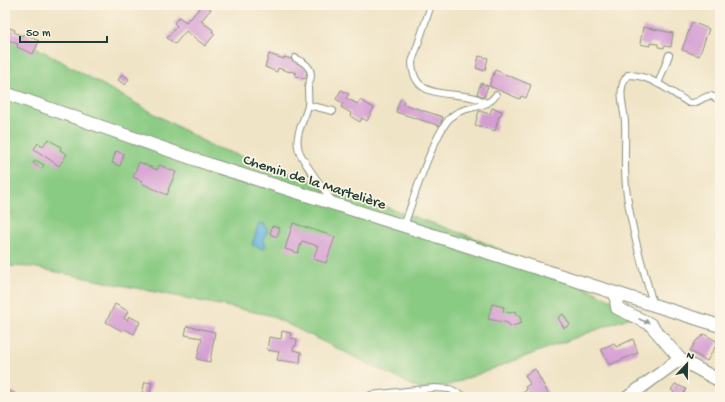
<svg xmlns="http://www.w3.org/2000/svg" width="725" height="402" font-family="'Gochi Hand',sans-serif">
  <style>
    .green { fill: #8acb83; stroke: #54845c }
    .water { fill: #62b4de; stroke: #407889 }
    .building { fill: #d59ed3 }
    .lines { fill: none; stroke-linecap: round; stroke-linejoin: round }
    .lane-casing { stroke: #88907d; stroke-width: 8 }
    .street-casing { stroke: #88907d; stroke-width: 14 }
    .lane { stroke: #fff; stroke-width: 6 }
    .street { stroke: #fff; stroke-width: 12 }
    .oneway { fill: #8f9e9a }
    .labels { text-anchor: middle; stroke-width: 3.5; stroke-linejoin: round; paint-order: stroke }
    .street-label { font-size: 15px; fill: #1f3d34; stroke: #fcf5e5 }
  </style>
  <rect width="100%" height="100%" fill="#fcf5e5"/>
  <filter id="ink" filterUnits="userSpaceOnUse"><feTurbulence type="fractalNoise" baseFrequency=".025" numOctaves="2"/><feDisplacementMap in="SourceGraphic" scale="8" xChannelSelector="R" yChannelSelector="G"/><feConvolveMatrix kernelMatrix="1 2 1 2 8 2 1 2 1" color-interpolation-filters="sRGB"/></filter>
  <filter id="wash" filterUnits="userSpaceOnUse"><feTurbulence type="fractalNoise" baseFrequency=".012" numOctaves="4" result="noise"/><feDisplacementMap in="SourceGraphic" scale="16" xChannelSelector="R" yChannelSelector="G"/><feGaussianBlur stdDeviation="0.9" result="paint"/><feColorMatrix in="noise" values="0 0 0 0 0 0 0 0 0 0 0 0 0 0 0 0 0 1.4 0 .05"/><feComposite in="paint" operator="in"/></filter>
  <g filter="url(#wash)">
    <rect width="100%" height="100%" fill="#f0e4c6"/>
    <path class="green" d="M 5,30 L 212,146 L 472,237 L 641,313 L 428,393 L 269,315 L 32,267 L 5,266 Z"/>
    <path class="water" d="M 259,223 L 265,224 L 265,228 L 268,228 L 263,243 L 266,244 L 264,249 L 252,245 Z"/>
    <g id="blocks">
      <g class="building">
        <path d="M 202,5 L 205,5 L 211,9 L 201,21 L 213,30 L 212,32 L 215,34 L 205,46 L 186,31 L 175,44 L 167,38 L 177,26 L 174,23 L 179,17 L 186,22 L 189,18 L 190,19 Z"/>
        <path d="M 692,22 L 709,29 L 699,56 L 682,50 Z"/>
        <path d="M 5,26 L 15,30 L 14,32 L 22,36 L 23,34 L 39,41 L 33,54 L 17,47 L 18,44 L 8,40 L 6,44 L 5,44 Z"/>
        <path d="M 643,27 L 673,33 L 671,47 L 664,46 L 664,48 L 658,47 L 658,44 L 650,43 L 650,46 L 640,44 Z"/>
        <path d="M 269,54 L 284,59 L 284,57 L 302,62 L 301,66 L 308,68 L 305,79 L 295,76 L 296,73 L 290,71 L 290,72 L 278,68 L 277,72 L 265,67 Z"/>
        <path d="M 479,56 L 488,58 L 485,71 L 476,68 Z"/>
        <path d="M 495,70 L 531,85 L 526,98 L 521,96 L 520,99 L 489,86 Z"/>
        <path d="M 122,74 L 129,79 L 125,85 L 118,80 Z"/>
        <path d="M 481,83 L 488,86 L 484,97 L 477,94 Z"/>
        <path d="M 341,90 L 349,94 L 346,98 L 358,104 L 360,100 L 374,108 L 367,121 L 362,118 L 360,122 L 350,116 L 351,113 L 341,107 L 343,103 L 336,99 Z"/>
        <path d="M 400,99 L 404,101 L 403,104 L 443,117 L 440,126 L 396,112 Z"/>
        <path d="M 492,108 L 502,111 L 500,117 L 499,116 L 495,131 L 475,125 L 479,111 L 490,114 Z"/>
        <path d="M 48,139 L 61,147 L 60,150 L 67,154 L 59,166 L 34,149 L 38,143 L 43,146 Z"/>
        <path d="M 116,151 L 124,154 L 120,166 L 112,163 Z"/>
        <path d="M 35,160 L 44,165 L 41,169 L 33,163 Z"/>
        <path d="M 139,162 L 157,170 L 159,165 L 176,172 L 168,190 L 169,190 L 167,195 L 141,183 L 142,181 L 133,177 Z"/>
        <path d="M 293,223 L 335,237 L 326,263 L 313,259 L 318,246 L 302,241 L 298,253 L 285,249 Z"/>
        <path d="M 272,226 L 280,228 L 277,237 L 270,234 Z"/>
        <path d="M 115,304 L 128,311 L 124,319 L 127,320 L 129,316 L 140,322 L 134,334 L 124,329 L 122,331 L 106,322 Z"/>
        <path d="M 492,304 L 504,307 L 503,311 L 510,313 L 515,311 L 516,315 L 519,315 L 522,323 L 510,327 L 508,323 L 488,319 Z"/>
        <path d="M 563,314 L 570,325 L 564,328 L 558,318 Z"/>
        <path d="M 187,326 L 215,332 L 210,362 L 197,359 L 202,338 L 185,335 Z"/>
        <path d="M 282,331 L 291,333 L 290,338 L 297,339 L 296,346 L 294,346 L 293,350 L 301,352 L 300,363 L 277,360 L 279,352 L 267,350 L 269,337 L 281,339 Z"/>
        <path d="M 704,334 L 718,342 L 707,361 L 690,351 L 696,341 Z"/>
        <path d="M 633,339 L 638,353 L 609,365 L 601,349 L 614,343 L 616,347 Z"/>
        <path d="M 535,369 L 550,397 L 520,397 L 519,395 L 527,390 L 525,387 L 530,384 L 525,375 Z"/>
        <path d="M 145,382 L 152,383 L 149,396 L 142,394 Z"/>
        <path d="M 675,384 L 686,389 L 683,396 L 686,397 L 671,397 L 674,392 L 671,390 Z"/>
        <path d="M 5,390 L 15,393 L 13,397 L 5,397 Z"/>
      </g>
    </g>
  </g>
  <g filter="url(#ink)">
    <use href="#blocks" fill-opacity="0" stroke="#88907d" stroke-width="1"/>
    <g class="lines">
      <g class="lane-casing">
        <g id="lane">
          <path d="M 431,5 L 412,62 C 413,101 450,91 475,98 C 479,99 483,102 487,103"/>
          <path d="M 295,58 C 302,61 311,66 311,75 C 311,79 309,83 308,87 C 308,93 309,100 308,106 C 305,119 295,133 298,147 C 300,160 325,190 333,202"/>
          <path d="M 658,84 L 669,55"/>
          <path d="M 308,105 L 333,111"/>
          <path d="M 404,226 C 413,200 434,132 452,116 C 465,105 486,110 496,95"/>
          <path d="M 653,304 C 643,268 632,232 627,195 C 623,171 626,146 625,122 C 624,106 616,88 628,75 C 649,74 671,92 689,103 C 700,104 703,95 711,96 C 714,97 717,99 720,100"/>
          <path d="M 371,395 L 434,388 L 450,389 L 466,397"/>
        </g>
      </g>
      <g class="street-casing">
        <g id="street">
          <path d="M 5,93 L 211,165 L 720,326"/>
          <path d="M 617,293 L 616,299 L 617,308 L 650,324 L 680,359 L 720,381"/>
          <path d="M 628,397 L 680,359"/>
        </g>
      </g>
      <use href="#lane" class="lane"/>
      <use href="#street" class="street"/>
    </g>
    <defs><path id="oneway-solid" d="M-6-.8H1V-3.2L6.5 0L1 3.2V.8H-6Z"/></defs>
    <use class="oneway" href="#oneway-solid" transform="translate(644 321) rotate(23)"/>
  </g>
  <g class="labels">
    <g class="street-label">
      <text transform="translate(315 181) rotate(18)" y="5">Chemin de la Martelière</text>
    </g>
  </g>
  <rect width="725" height="402" fill="none" stroke="#fcf5e5" stroke-width="20"/>
  <g transform="translate(687 364) rotate(22)" stroke="#fcf5e5" stroke-width="3" paint-order="stroke">
  <path d="M0-3L7 15L0 10L-7 15Z" fill="#1f3d34"/>
  <text y="-6" font-size="11" font-weight="bold" text-anchor="middle" fill="#1f3d34">N</text>
  </g>
  <path d="M20 36v6h87v-6" fill="none" stroke="#1f3d34" stroke-width="2"/>
  <text x="26" y="36" font-size="12" fill="#1f3d34" stroke="#fcf5e5" stroke-width="3" paint-order="stroke">50 m</text>
</svg>
